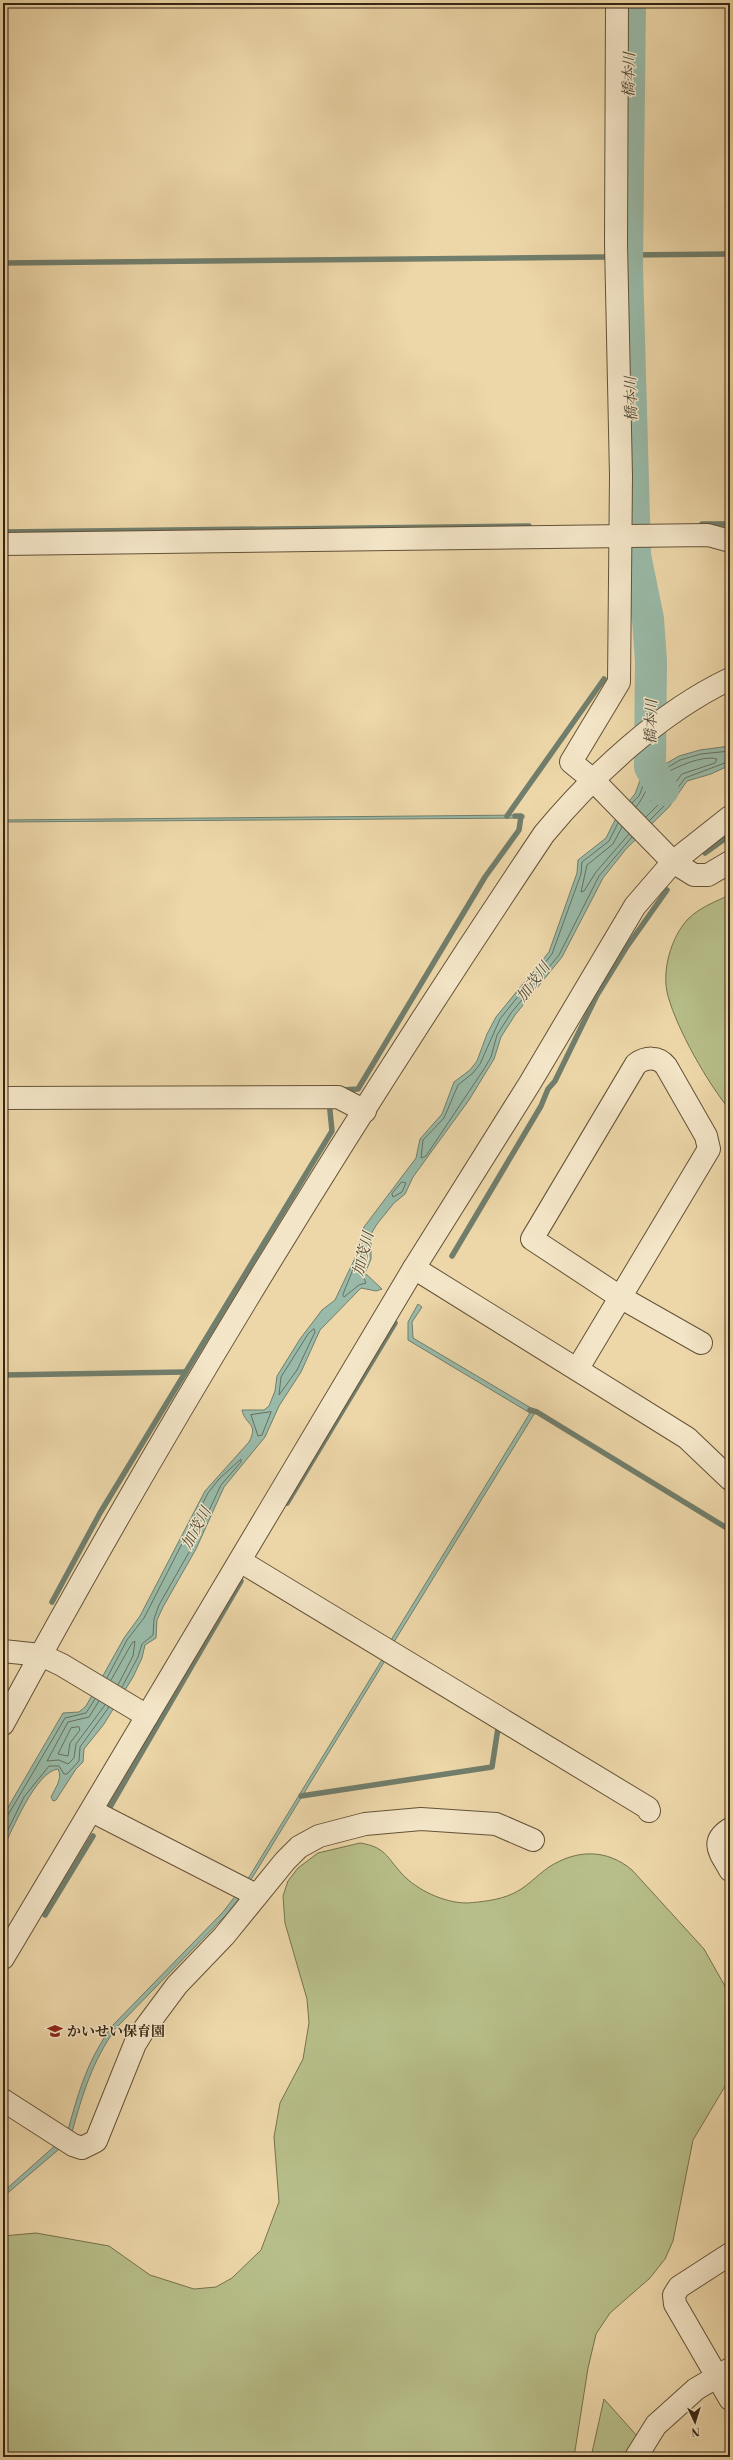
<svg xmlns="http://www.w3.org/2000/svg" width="733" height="2460" font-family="'Libre Bodoni','Noto Serif JP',serif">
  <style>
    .green { fill: #b7be89; stroke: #76724e }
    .water { fill: #99baa8; stroke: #717e6c }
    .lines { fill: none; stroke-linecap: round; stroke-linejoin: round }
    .shore { stroke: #68705d; stroke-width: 1 }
    .stream { stroke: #717e6c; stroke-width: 5.5 }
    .river { stroke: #99baa8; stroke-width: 32 }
    .minor-casing { stroke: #645238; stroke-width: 24 }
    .minor { stroke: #f3e5c7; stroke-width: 22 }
    .labels { text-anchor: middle; stroke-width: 3; stroke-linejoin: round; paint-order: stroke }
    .poi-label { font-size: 14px; font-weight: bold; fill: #362512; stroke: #f3e5c7; text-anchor: start }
    .water-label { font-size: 15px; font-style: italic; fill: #4f4a38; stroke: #f3e5c7 }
  </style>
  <rect width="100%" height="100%" fill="#edd7a9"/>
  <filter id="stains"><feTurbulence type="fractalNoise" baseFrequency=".005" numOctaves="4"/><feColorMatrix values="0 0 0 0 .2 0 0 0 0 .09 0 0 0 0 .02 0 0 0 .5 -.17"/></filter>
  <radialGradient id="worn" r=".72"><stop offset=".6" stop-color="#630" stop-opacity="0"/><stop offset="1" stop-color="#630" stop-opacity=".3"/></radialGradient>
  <g class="green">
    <path d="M 730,895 L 730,1110 C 708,1084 677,1029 668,996 C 661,972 671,937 688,919 C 699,908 716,901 730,895 Z"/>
    <path d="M 360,1843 C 385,1847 386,1856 402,1874 C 417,1890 444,1903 467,1903 C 481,1902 499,1900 512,1894 C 526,1888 536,1876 549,1867 C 577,1849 607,1849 632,1870 L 704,1949 L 730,1995 L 730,2078 L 693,2140 L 673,2241 L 665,2259 L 650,2278 L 610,2313 L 596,2334 L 588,2368 L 574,2457 L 3,2457 L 3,2236 L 36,2233 L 109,2246 L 150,2275 L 194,2289 L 216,2287 L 232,2278 L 261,2250 L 279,2202 L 274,2137 L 280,2103 L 303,2059 L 309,2023 L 307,1999 L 285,1923 L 283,1896 L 288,1881 L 298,1868 L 318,1853 Z"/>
    <path d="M 604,2399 L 638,2437 L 627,2457 L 591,2457 Z"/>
  </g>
  <g class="water">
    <path d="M 730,746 L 730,765 L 711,774 L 687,781 L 669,807 L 626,849 L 603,878 L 562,957 L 515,1015 L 501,1037 L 494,1059 L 469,1100 L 413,1177 L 405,1194 L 394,1203 L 377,1224 L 371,1234 L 371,1259 L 365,1273 L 382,1289 L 376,1291 L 361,1288 L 320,1330 L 301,1372 L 279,1406 L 265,1437 L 224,1487 L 196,1549 L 163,1607 L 157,1620 L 156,1638 L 145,1645 L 142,1658 L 133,1677 L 104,1724 L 84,1749 L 83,1762 L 76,1769 L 56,1800 L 53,1801 L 51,1797 C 55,1788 63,1779 58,1769 C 36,1771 12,1831 3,1848 L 3,1816 L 63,1713 L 79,1712 L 86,1706 L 124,1638 L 140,1616 L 205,1491 L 249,1442 C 259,1423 245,1425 242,1410 L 264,1410 L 269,1406 L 275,1391 L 277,1376 L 300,1339 L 322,1310 L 335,1300 L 356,1256 L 364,1227 L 416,1158 L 420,1139 L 442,1114 L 454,1082 L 470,1070 L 477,1061 L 487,1034 L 496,1017 L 549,952 L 577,873 L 578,860 L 606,838 L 618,814 L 635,794 L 641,778 L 679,756 L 700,750 Z"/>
    <path d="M 524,815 L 524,818 L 3,822 L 3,820 Z"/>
    <path d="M 418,1304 L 422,1307 L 412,1322 L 413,1338 L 536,1411 L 394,1642 L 391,1640 L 530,1413 L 408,1340 L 408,1322 Z"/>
    <path d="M 383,1658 L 386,1659 L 241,1896 L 226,1915 L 116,2028 C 92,2062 83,2093 72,2132 L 68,2130 C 79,2090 88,2059 113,2025 L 223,1912 L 246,1882 Z"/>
    <path d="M 58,2143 L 61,2145 L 58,2150 L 3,2197 L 3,2192 Z"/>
  </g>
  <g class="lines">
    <g class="shore">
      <path d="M 663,783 L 666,784 L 658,797 L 651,801 L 655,788 Z"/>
      <path d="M 632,803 L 639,796 L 645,781 L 680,760 L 701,754 L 730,751"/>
      <path d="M 636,807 C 642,800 647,787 651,783 C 664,772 700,754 717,759 L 715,763 L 682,774 L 662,801 L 646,817"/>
      <path d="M 649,821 L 666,804 L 685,778 L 730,761"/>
      <path d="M 618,823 L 609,841 L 582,862 L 581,874 L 552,954 L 500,1019 L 480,1064 L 473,1073 L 458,1085 L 444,1118 L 423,1140 L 421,1158 L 426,1156 L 484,1069 L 491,1057 L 497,1035 L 511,1013 L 559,955 L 599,876 L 632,837"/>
      <path d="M 622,827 L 613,844 L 587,865 L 581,892 L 584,891 L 596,872 L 629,834"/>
      <path d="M 402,1182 L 406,1183 L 402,1192 L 393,1197 L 392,1194 Z"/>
      <path d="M 362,1248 L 366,1249 L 366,1261 L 362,1274 L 366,1283 L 359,1285 L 344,1297 L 343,1295 Z"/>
      <path d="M 314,1329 L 315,1332 L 297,1370 L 279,1395 L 281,1377 L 308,1334 Z"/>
      <path d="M 271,1412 L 262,1435 L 258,1436 L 251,1415 Z"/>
      <path d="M 107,1678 L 127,1640 L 144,1618 L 208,1493 L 219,1479 L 241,1459 L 241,1462 L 221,1485 L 192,1547 L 159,1605 L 154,1619 L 153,1635 L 142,1644 L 138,1657 L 122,1687"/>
      <path d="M 111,1680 L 132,1643 L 135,1641 L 133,1656 L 118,1685"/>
      <path d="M 99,1701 L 89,1717 L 68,1722 L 47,1761 L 59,1760 L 68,1764 L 74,1758 L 76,1744 L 105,1705"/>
      <path d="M 79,1727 L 80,1730 L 70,1743 L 68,1756 L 58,1754 L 71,1728 Z"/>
      <path d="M 3,1817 L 8,1815 L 65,1718 L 86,1713 L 95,1699"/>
      <path d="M 3,1840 L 24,1797 L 49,1766 L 59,1766 L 64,1774 L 67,1774 L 79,1761 L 80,1747 L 109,1707"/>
    </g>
    <g class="stream">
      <path d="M 628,255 L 730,254"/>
      <path d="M 3,263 L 606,257"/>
      <path d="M 702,524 L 730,524"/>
      <path d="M 3,532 L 529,526"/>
      <path d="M 507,816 L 604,679"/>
      <path d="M 705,853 L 730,835"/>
      <path d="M 342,1090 L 358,1089 L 485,877 L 519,830 L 521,816 L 515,816"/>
      <path d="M 452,1256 L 541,1106 L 548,1089 L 555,1081 L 597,995 L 626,948 L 667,890"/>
      <path d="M 3,1375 L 185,1372"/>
      <path d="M 530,1410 L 537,1412 L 730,1530"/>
      <path d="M 287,1503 L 395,1323"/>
      <path d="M 52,1602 L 100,1513 L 332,1131 L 329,1101"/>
      <path d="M 301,1796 L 492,1767 L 498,1728 L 501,1730"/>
      <path d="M 110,1807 L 241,1581"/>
      <path d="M 45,1915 L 93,1836"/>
    </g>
    <path class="river" d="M 630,3 L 627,266 L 635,555 L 648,619 L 651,661 L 650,767 L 663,790"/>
    <g class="minor-casing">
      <g id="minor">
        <path d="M 617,3 L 616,243 L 621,476 L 619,682 L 571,762 L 593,780 L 673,862 L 694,875 L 708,875 L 730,862"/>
        <path d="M 3,544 L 708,535 L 730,541"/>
        <path d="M 3,1098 L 338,1097 L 365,1111"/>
        <path d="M 414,1268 L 687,1438 L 730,1479"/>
        <path d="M 578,1368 L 709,1149 L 706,1136 L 666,1066 C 658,1056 646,1057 636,1064 L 532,1239 L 620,1297 L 701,1343"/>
        <path d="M 240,1561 L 648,1808 L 649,1811"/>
        <path d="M 3,1651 L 41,1655 L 62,1665 L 147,1716"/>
        <path d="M 3,1724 C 168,1419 351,1122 544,834 C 593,775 660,712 730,679"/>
        <path d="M 92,1811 L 256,1895"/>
        <path d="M 730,1829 C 709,1842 721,1853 730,1870"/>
        <path d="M 3,1958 L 414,1268 L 530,1083 L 635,906 L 673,862 L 730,817"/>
        <path d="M 3,2100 L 73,2145 L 82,2148 L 96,2141 L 135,2044 L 145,2028 L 177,1985 L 224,1936 L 285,1861 L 299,1847 L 319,1836 L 365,1824 L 421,1819 L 496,1824 L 533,1840"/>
        <path d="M 730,2254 L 679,2287 L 674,2295 L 675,2304 L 730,2399"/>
        <path d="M 636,2457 L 656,2425 L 696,2389 L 730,2369"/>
      </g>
    </g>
    <use href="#minor" class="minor"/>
  </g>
  <defs>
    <g id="school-bare" transform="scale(1.2)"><path d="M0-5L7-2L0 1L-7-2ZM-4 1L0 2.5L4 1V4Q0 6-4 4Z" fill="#8f2418" stroke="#f3e5c7" stroke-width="2.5" paint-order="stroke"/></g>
  </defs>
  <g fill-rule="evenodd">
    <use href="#school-bare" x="55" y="2031"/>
  </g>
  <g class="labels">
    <g class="poi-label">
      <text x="67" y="2036">かいせい保育園</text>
    </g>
    <g class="water-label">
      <text transform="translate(629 75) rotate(-89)" y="5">橋本川</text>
      <text transform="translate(631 399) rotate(-91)" y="5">橋本川</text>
      <text transform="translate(651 722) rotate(-89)" y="5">橋本川</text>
      <text transform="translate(533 982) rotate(-53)" y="5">加茂川</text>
      <text transform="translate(363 1254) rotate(-76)" y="5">加茂川</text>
      <text transform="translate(196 1528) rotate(-62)" y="5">加茂川</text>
    </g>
  </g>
  <rect width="733" height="2460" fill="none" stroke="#edd7a9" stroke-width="16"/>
  <rect x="4" y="4" width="725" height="2452" fill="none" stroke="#362512" stroke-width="2"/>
  <rect x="8" y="8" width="717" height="2444" fill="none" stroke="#362512"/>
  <g transform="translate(695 2422) rotate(176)" stroke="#f3e5c7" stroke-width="3" paint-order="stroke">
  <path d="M0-3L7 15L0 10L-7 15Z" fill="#362512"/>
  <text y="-6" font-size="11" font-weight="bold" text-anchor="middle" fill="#362512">N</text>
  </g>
  <rect width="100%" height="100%" filter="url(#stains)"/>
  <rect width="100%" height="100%" fill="url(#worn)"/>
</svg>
